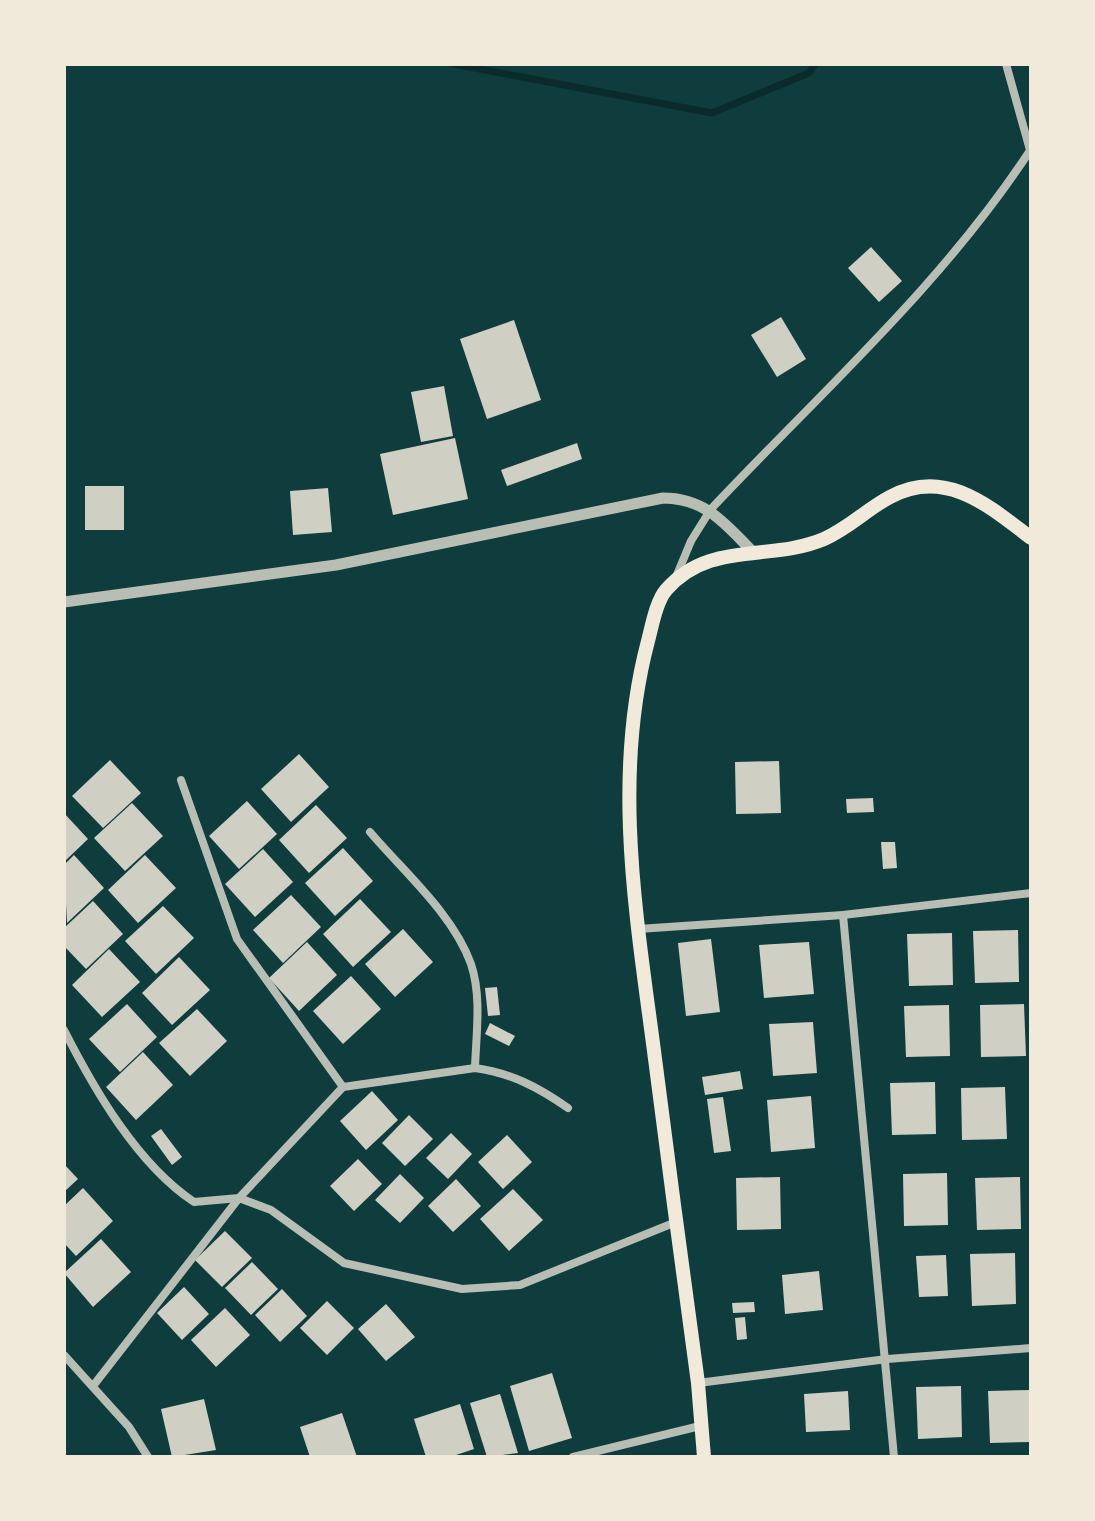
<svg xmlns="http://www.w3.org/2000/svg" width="1095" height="1521" font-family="'DejaVu Sans',sans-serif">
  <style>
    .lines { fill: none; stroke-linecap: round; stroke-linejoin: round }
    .stream { stroke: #0a2a2b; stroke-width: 7 }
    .building { fill: #cfcfc3 }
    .minor { stroke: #b8beb3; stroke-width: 8 }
    .tertiary { stroke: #b8beb3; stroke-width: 11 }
    .primary { stroke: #f1e9da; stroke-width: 14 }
  </style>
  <rect width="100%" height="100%" fill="#0f3d3e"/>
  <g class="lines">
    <path class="stream" d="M 453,64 L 712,113 L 809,73 L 815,64"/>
  </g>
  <g class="building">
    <path d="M 871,247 L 902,281 L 879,302 L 848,268 Z"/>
    <path d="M 781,317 L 806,359 L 777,377 L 751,335 Z"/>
    <path d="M 514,320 L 541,400 L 487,419 L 460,339 Z"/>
    <path d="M 444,386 L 453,436 L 421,442 L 411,392 Z"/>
    <path d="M 455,438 L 468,499 L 393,515 L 380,454 Z"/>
    <path d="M 577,443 L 582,459 L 507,486 L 501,470 Z"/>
    <rect x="85" y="486" width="39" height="44"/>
    <path d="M 328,488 L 332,532 L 293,535 L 290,491 Z"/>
    <path d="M 299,754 L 329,787 L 291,822 L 261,789 Z"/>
    <path d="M 110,760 L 141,793 L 103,828 L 72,796 Z"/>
    <path d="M 779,761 L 781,813 L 736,814 L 735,762 Z"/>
    <path d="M 873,798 L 874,812 L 847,813 L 846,799 Z"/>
    <path d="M 247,801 L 277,834 L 239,869 L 209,836 Z"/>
    <path d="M 132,803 L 163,836 L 125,871 L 94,838 Z"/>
    <path d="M 316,805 L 347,838 L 309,873 L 279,840 Z"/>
    <path d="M 64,813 L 88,839 L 64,862 Z"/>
    <path d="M 881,842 L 895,842 L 897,868 L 883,869 Z"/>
    <path d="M 343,848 L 373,881 L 335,916 L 305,883 Z"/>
    <path d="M 263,849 L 293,882 L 255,917 L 225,884 Z"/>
    <path d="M 74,855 L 104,888 L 67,923 L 64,865 Z"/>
    <path d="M 145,855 L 176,888 L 138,923 L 108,890 Z"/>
    <path d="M 291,895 L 321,927 L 283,963 L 253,930 Z"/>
    <path d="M 360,899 L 391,932 L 353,967 L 323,934 Z"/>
    <path d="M 93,901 L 123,934 L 86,969 L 64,946 L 64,928 Z"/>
    <path d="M 163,906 L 194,938 L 156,974 L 125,941 Z"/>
    <path d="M 403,929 L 433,962 L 395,997 L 365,964 Z"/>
    <path d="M 1018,930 L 1019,982 L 975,983 L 973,931 Z"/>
    <path d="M 952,933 L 953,985 L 909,986 L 907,934 Z"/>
    <path d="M 711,939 L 720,1012 L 686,1016 L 678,943 Z"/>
    <path d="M 307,942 L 337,975 L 299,1011 L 269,978 Z"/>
    <path d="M 809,942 L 814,994 L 764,998 L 759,945 Z"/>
    <path d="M 109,949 L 140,982 L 102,1017 L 72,985 Z"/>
    <path d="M 179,957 L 210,990 L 172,1025 L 142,993 Z"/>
    <path d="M 351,976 L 381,1009 L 343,1044 L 313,1011 Z"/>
    <path d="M 497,987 L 500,1015 L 488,1016 L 485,988 Z"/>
    <path d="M 127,1004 L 157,1037 L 120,1072 L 89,1039 Z"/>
    <path d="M 1024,1004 L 1026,1056 L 981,1057 L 980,1005 Z"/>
    <path d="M 949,1005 L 950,1056 L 906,1057 L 904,1006 Z"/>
    <path d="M 197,1009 L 227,1041 L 190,1076 L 159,1043 Z"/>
    <path d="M 813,1022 L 817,1073 L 773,1076 L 769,1024 Z"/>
    <path d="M 490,1023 L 515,1036 L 509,1046 L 485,1034 Z"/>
    <path d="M 143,1052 L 173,1085 L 136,1120 L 106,1087 Z"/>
    <path d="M 740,1071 L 743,1089 L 705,1095 L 702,1077 Z"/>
    <path d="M 935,1082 L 936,1134 L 892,1135 L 890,1083 Z"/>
    <path d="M 1005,1087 L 1007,1139 L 962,1140 L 961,1088 Z"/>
    <path d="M 372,1091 L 398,1120 L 366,1150 L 340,1121 Z"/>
    <path d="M 811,1096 L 815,1148 L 771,1152 L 767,1100 Z"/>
    <path d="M 723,1097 L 731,1151 L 714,1153 L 707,1099 Z"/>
    <path d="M 409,1115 L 433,1139 L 405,1166 L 382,1143 Z"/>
    <path d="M 161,1129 L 182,1157 L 172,1165 L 151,1136 Z"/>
    <path d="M 451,1133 L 472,1154 L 448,1179 L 426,1158 Z"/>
    <path d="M 507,1135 L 532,1162 L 503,1189 L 478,1162 Z"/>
    <path d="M 358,1159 L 382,1184 L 354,1211 L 330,1186 Z"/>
    <path d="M 64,1164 L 78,1179 L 64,1192 Z"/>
    <path d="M 947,1173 L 948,1225 L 904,1226 L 903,1174 Z"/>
    <path d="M 400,1174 L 424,1198 L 400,1223 L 375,1200 Z"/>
    <path d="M 780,1177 L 781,1229 L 737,1230 L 736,1178 Z"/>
    <path d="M 1020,1177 L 1021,1229 L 977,1230 L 975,1178 Z"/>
    <path d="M 456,1179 L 481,1206 L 453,1232 L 428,1206 Z"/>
    <path d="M 83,1188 L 113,1221 L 76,1256 L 64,1243 L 64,1206 Z"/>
    <path d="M 513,1189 L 543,1220 L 509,1251 L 480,1219 Z"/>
    <path d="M 225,1231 L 252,1258 L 222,1287 L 195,1260 Z"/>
    <path d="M 101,1239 L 131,1272 L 93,1307 L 64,1273 Z"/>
    <path d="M 1015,1253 L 1016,1304 L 972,1306 L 970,1254 Z"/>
    <path d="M 946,1255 L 948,1296 L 919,1297 L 916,1256 Z"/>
    <path d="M 252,1262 L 278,1289 L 251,1315 L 225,1288 Z"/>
    <path d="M 819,1271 L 823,1310 L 785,1314 L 782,1275 Z"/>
    <path d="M 184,1287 L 209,1314 L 182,1340 L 157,1313 Z"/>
    <path d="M 282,1289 L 307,1316 L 280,1342 L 255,1315 Z"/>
    <path d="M 327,1301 L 354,1328 L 327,1355 L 300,1328 Z"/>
    <path d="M 754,1302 L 755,1312 L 733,1313 L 732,1303 Z"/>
    <path d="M 386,1304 L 415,1337 L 386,1361 L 358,1329 Z"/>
    <path d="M 225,1308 L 250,1335 L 216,1367 L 191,1340 Z"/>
    <path d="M 745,1317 L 747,1339 L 737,1340 L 735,1318 Z"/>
    <path d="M 552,1373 L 572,1438 L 529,1451 L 510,1386 Z"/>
    <path d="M 961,1386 L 962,1437 L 918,1439 L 916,1387 Z"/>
    <path d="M 1031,1390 L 1031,1442 L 990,1443 L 988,1391 Z"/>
    <path d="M 848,1391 L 850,1430 L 806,1432 L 804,1394 Z"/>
    <path d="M 500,1394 L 518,1453 L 487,1457 L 470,1403 Z"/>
    <path d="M 204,1399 L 216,1450 L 172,1457 L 161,1409 Z"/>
    <path d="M 460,1404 L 474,1449 L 450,1457 L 426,1457 L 414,1419 Z"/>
    <path d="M 342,1413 L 357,1457 L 310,1457 L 300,1427 Z"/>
  </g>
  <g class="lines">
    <g class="minor">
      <path d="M 1006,64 L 1030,150"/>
      <path d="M 676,577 L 691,541 L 711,509 C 820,393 944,283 1031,149"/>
      <path d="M 181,780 L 237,939 L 343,1087"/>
      <path d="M 370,832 C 404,872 453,914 471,964 C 482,997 476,1035 475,1068"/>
      <path d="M 843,915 L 894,1457"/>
      <path d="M 638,929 L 843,915 L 1031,893"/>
      <path d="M 64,1030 C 94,1089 137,1164 194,1202 L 239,1198 L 343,1087 L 475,1068 C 511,1073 538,1087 568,1108"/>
      <path d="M 64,1355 L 129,1427 L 148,1457"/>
      <path d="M 698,1383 L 887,1359 L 1031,1348"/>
      <path d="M 93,1386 L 239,1198 L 271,1210 L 344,1263 L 462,1289 L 520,1285 L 676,1222"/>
      <path d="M 573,1457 L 700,1426"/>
    </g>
    <path class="tertiary" d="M 64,602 L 336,565 L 663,498 C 706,498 725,524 753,552"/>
    <path class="primary" d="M 704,1457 L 698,1383 C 683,1272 668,1162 654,1051 C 636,914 612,777 648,641 C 652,626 656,602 666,590 C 709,540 770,562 824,539 C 849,528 867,509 890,497 C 945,467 989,506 1031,538"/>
  </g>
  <rect width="1095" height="1521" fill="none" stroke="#f1e9da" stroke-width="132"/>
</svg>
